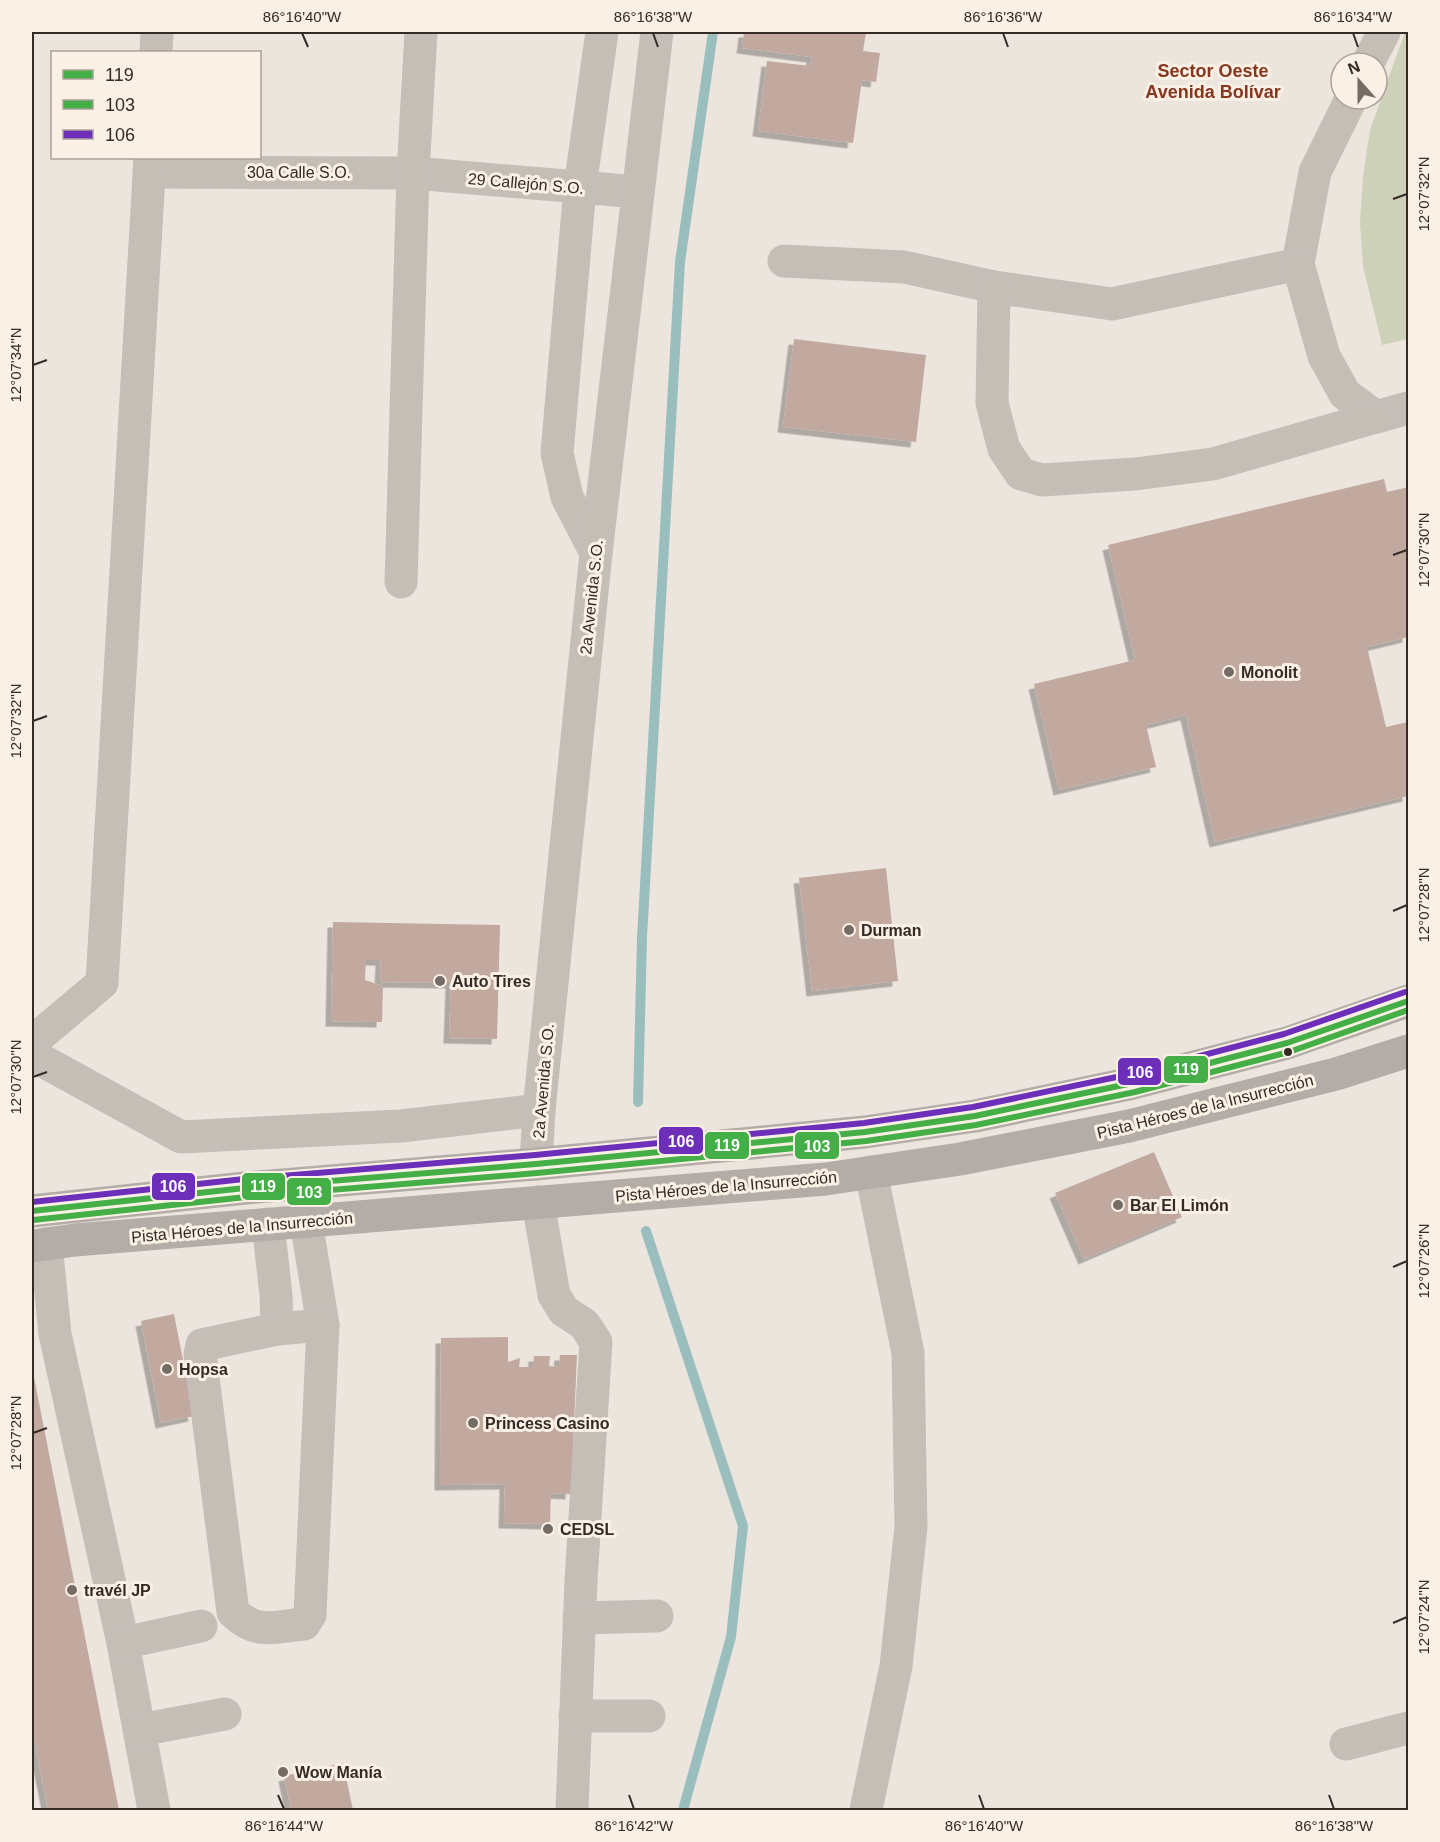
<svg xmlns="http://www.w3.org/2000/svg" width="1440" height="1842" font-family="Helvetica,sans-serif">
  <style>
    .green { fill: #cdd1b8 }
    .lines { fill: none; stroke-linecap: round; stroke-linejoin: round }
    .stream { stroke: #9abebe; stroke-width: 10 }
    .building { fill: #c1a99f; filter: url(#shadow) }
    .minor { stroke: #c5beb7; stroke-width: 33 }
    .major { stroke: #b3aca7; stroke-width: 33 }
    .bus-1-casing { stroke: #faf0e5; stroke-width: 10 }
    .bus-2-casing { stroke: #faf0e5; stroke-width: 10 }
    .bus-3-casing { stroke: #faf0e5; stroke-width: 10 }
    .bus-1 { stroke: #44ae47; stroke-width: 6 }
    .bus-2 { stroke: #44ae47; stroke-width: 6 }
    .bus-3 { stroke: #6d2fba; stroke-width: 6 }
    .ticks { fill: none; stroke: #352b26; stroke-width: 2 }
    .poi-dot { fill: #756c66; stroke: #faf0e5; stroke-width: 2 }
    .bus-dot { fill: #352b26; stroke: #faf0e5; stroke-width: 2 }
    .labels { text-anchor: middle; stroke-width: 6; stroke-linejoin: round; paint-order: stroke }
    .street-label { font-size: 16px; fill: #352b26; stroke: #faf0e5 }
    .poi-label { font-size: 16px; font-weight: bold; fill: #352b26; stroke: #faf0e5; text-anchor: start }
    .neighbourhood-label { font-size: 18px; font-weight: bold; fill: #86371d; stroke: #faf0e5 }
    .line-badge { stroke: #faf0e5; stroke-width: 2 }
    .badge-label { font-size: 16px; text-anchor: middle; font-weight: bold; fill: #fff }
    .neatline { fill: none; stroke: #352b26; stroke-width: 2 }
    .ticks-label { font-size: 15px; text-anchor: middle; fill: #352b26 }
  </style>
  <defs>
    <filter id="shadow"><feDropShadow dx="-5.5" dy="5.5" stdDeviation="0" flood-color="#0004"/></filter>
  </defs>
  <rect width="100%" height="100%" fill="#ece5de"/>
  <path class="green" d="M 1405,32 L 1408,32 L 1408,339 L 1382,345 L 1363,266 L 1360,222 L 1363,176 L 1370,130 Z"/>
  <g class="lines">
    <g class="stream">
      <path d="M 638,1102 L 642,938 L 680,262 L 713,32"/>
      <path d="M 646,1231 L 743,1526 L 731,1637 L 683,1810"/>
    </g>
  </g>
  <g class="building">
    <path d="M 744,32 L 866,32 L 863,51 L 880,53 L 876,82 L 862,80 L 853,143 L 758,131 L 767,61 L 810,66 L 812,57 L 742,48 Z"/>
    <path d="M 794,339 L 926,355 L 916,442 L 783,427 Z"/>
    <path d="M 1384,479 L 1387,492 L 1408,487 L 1408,637 L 1367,647 L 1386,727 L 1408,722 L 1408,796 L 1215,842 L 1186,715 L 1146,725 L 1156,767 L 1059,790 L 1034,684 L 1135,660 L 1108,545 Z"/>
    <path d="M 886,868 L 898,981 L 812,991 L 799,878 Z"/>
    <path d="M 333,922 L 500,925 L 497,1039 L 449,1038 L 451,983 L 380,982 L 381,960 L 366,960 L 365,980 L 383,986 L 382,1022 L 331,1021 Z"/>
    <path d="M 1154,1152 L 1182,1217 L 1084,1259 L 1055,1193 Z"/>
    <path d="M 174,1314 L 194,1416 L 161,1423 L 141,1321 Z"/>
    <path d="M 508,1337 L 508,1362 L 520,1358 L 519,1367 L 533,1367 L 534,1356 L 550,1356 L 549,1366 L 559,1367 L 560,1355 L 577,1355 L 571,1494 L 551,1493 L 550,1524 L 504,1523 L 505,1484 L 440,1485 L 441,1338 Z"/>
    <path d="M 33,1372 L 78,1601 L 119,1810 L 48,1810 L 32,1729 Z"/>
    <path d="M 343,1763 L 353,1810 L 291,1810 L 284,1776 Z"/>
  </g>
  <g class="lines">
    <g class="minor">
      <path d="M 156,52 L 157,32"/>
      <path d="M 1368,63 L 1384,32"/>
      <path d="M 149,172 L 413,173 L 638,192"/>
      <path d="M 784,261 L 904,267 L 994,287 L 1112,304 L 1298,264 L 1315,172 L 1351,99"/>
      <path d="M 1298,264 L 1324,356 L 1345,394 L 1376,417 L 1408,408"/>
      <path d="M 994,287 L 992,403 L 1004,449 L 1021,474 L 1042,480 L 1135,474 L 1213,464 L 1376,417"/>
      <path d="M 596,553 L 567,497 L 557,453 L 580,187 L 602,32"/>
      <path d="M 401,582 L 413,173 L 421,32"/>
      <path d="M 32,1042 L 102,983 L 150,158"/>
      <path d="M 32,1055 L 181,1137 L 401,1126 L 539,1110"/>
      <path d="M 536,1164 L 539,1110 L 596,553 L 657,32"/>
      <path d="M 538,1202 L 554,1295 L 564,1311 L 584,1324 L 596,1342 L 581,1581 L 572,1810"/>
      <path d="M 306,1221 L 323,1325"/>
      <path d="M 268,1224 L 276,1295 L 277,1329"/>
      <path d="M 46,1244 L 55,1334 L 123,1643 L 154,1810"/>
      <path d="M 323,1325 L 310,1615 L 304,1624 C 273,1627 257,1635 233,1612 L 200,1354 L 202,1345 L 277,1329 Z"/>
      <path d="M 579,1618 L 657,1616"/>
      <path d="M 123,1643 L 201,1626"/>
      <path d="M 575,1716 L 649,1716"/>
      <path d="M 140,1730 L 225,1714"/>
      <path d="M 1346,1744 L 1408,1728"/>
      <path d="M 866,1810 L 896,1666 L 911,1527 L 908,1353 L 871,1172"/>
    </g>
    <g class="major">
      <path d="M 32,1211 L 245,1188 L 536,1164 L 865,1132 L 975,1116 L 1133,1083 L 1287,1043 L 1408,1001"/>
      <path d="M 32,1246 L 75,1240 L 826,1179 L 960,1159 L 1129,1126 L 1336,1074 L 1408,1051"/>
    </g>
    <g class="bus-1-casing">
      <path id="bus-1" d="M 32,1211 L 245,1188 L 536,1164 L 865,1132 L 975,1116 L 1133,1083 L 1287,1043 L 1408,1001"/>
    </g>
    <g class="bus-2-casing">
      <path id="bus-2" d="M 33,1220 L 246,1197 L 537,1173 L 866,1141 L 976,1125 L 1135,1092 L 1289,1052 L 1408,1010"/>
    </g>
    <g class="bus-3-casing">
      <path id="bus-3" d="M 32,1202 L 244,1179 L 535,1155 L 864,1123 L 973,1107 L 1131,1074 L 1284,1034 L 1405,992"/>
    </g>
    <use href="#bus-1" class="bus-1"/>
    <use href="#bus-2" class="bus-2"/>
    <use href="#bus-3" class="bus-3"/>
  </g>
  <path class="ticks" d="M 302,33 L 308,47M 653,33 L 658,47M 1003,33 L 1008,47M 1353,33 L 1358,47M 1393,199 L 1407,194M 33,365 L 47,360M 1393,555 L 1407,550M 33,721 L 47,716M 1393,911 L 1407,905M 33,1077 L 47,1072M 1393,1267 L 1407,1261M 33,1433 L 47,1428M 1393,1623 L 1407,1617M 278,1795 L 284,1809M 629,1795 L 634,1809M 979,1795 L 984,1809M 1329,1795 L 1334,1809"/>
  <g class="poi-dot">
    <circle cx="1229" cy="672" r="6"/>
    <circle cx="849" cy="930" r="6"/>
    <circle cx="440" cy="981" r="6"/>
    <circle cx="1118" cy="1205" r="6"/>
    <circle cx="167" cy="1369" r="6"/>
    <circle cx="473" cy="1423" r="6"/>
    <circle cx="548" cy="1529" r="6"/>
    <circle cx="72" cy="1590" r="6"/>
    <circle cx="283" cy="1772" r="6"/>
  </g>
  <circle class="bus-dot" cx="1288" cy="1052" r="5"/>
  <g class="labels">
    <g class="street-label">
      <text x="299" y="178">30a Calle S.O.</text>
      <text transform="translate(526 183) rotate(5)" y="6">29 Callejón S.O.</text>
      <text transform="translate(591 597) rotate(-84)" y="6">2a Avenida S.O.</text>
      <text transform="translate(543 1081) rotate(-85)" y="6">2a Avenida S.O.</text>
      <text transform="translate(1205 1106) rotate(-14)" y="6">Pista Héroes de la Insurrección</text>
      <text transform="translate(726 1186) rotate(-5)" y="6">Pista Héroes de la Insurrección</text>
      <text transform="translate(242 1227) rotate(-5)" y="6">Pista Héroes de la Insurrección</text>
    </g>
    <g class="poi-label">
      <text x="1241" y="678">Monolit</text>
      <text x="861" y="936">Durman</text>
      <text x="452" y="987">Auto Tires</text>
      <text x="1130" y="1211">Bar El Limón</text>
      <text x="179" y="1375">Hopsa</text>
      <text x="485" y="1429">Princess Casino</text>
      <text x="560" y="1535">CEDSL</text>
      <text x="84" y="1596">travél JP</text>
      <text x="295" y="1778">Wow Manía</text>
    </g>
    <g class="neighbourhood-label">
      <text x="1213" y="77">Sector Oeste<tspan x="1213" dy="21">Avenida Bolívar</tspan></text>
    </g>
  </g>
  <g class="line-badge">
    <rect x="1163" y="1055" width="46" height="29" rx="6" fill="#44ae47"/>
    <rect x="1117" y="1057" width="45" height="29" rx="6" fill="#6d2fba"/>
    <rect x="658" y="1126" width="46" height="29" rx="6" fill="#6d2fba"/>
    <rect x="704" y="1131" width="46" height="29" rx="6" fill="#44ae47"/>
    <rect x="794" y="1131" width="46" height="29" rx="6" fill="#44ae47"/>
    <rect x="241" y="1172" width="45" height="29" rx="6" fill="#44ae47"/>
    <rect x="151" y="1172" width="45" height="29" rx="6" fill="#6d2fba"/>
    <rect x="286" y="1177" width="46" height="29" rx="6" fill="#44ae47"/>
  </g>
  <g class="badge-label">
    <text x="1186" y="1075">119</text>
    <text x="1140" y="1078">106</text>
    <text x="681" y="1147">106</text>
    <text x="727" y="1151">119</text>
    <text x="817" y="1152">103</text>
    <text x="263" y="1192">119</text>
    <text x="173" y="1192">106</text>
    <text x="309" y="1198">103</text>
  </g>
  <rect width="1440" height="1842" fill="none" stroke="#faf0e5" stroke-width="66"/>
  <rect x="51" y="51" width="210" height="108" fill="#faf0e5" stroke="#aba199" stroke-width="1.5"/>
  <rect x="63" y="70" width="30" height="9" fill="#44ae47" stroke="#aba199" stroke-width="1.5"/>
  <text x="105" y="81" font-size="18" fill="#352b26">119</text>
  <rect x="63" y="100" width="30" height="9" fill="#44ae47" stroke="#aba199" stroke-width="1.5"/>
  <text x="105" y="111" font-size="18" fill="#352b26">103</text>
  <rect x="63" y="130" width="30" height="9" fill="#6d2fba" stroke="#aba199" stroke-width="1.5"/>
  <text x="105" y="141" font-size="18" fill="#352b26">106</text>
  <g transform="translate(1359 81) rotate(339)"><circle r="28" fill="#faf0e5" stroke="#aba199" stroke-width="1.5"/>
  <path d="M0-4.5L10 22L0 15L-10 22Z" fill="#756c66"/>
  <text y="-9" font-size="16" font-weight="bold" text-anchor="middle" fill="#352b26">N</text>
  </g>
  <rect x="33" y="33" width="1374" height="1776" class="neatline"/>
  <g class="ticks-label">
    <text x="302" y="22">86°16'40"W</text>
    <text x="653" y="22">86°16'38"W</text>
    <text x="1003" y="22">86°16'36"W</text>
    <text x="1353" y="22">86°16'34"W</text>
    <text transform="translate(1424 194) rotate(-90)" y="5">12°07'32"N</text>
    <text transform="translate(16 365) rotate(-90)" y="5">12°07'34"N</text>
    <text transform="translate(1424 550) rotate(-90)" y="5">12°07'30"N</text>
    <text transform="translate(16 721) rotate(-90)" y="5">12°07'32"N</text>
    <text transform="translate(1424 905) rotate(-90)" y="5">12°07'28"N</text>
    <text transform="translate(16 1077) rotate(-90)" y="5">12°07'30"N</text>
    <text transform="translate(1424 1261) rotate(-90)" y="5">12°07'26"N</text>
    <text transform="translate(16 1433) rotate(-90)" y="5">12°07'28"N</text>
    <text transform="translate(1424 1617) rotate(-90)" y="5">12°07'24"N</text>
    <text x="284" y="1831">86°16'44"W</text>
    <text x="634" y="1831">86°16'42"W</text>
    <text x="984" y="1831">86°16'40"W</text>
    <text x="1334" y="1831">86°16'38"W</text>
  </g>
</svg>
